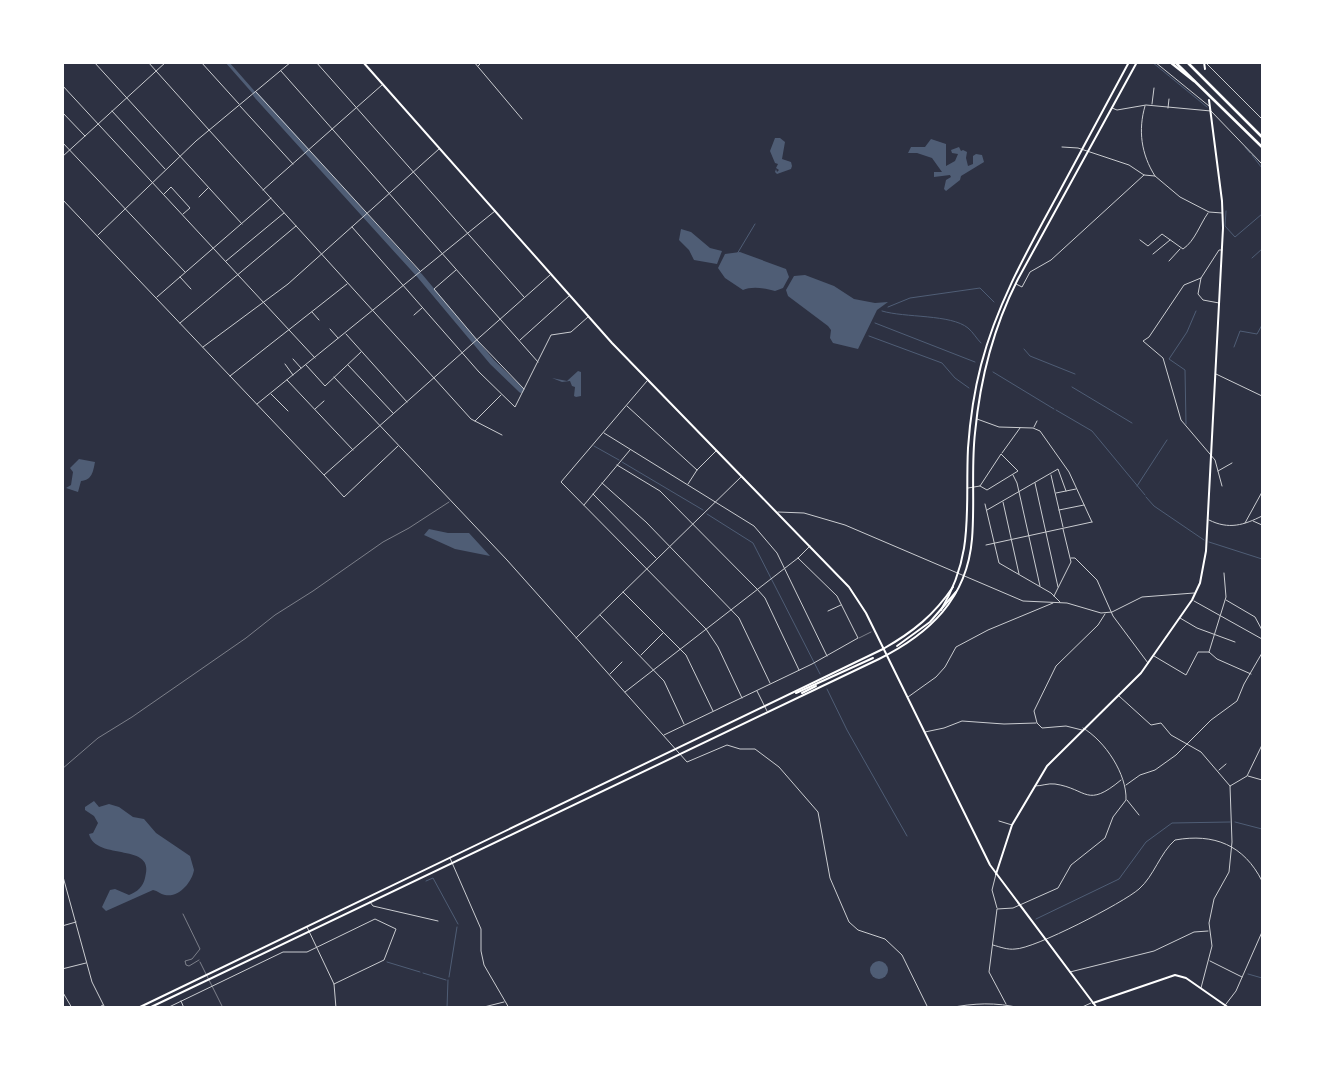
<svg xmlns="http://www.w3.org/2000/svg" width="1325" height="1070" font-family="Figtree,sans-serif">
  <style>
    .water { fill: #4f5d75 }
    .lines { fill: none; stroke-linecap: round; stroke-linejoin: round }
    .stream { stroke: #4f5d75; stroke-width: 1 }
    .canal { stroke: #4f5d75; stroke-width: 3 }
    .river { stroke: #4f5d75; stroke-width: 5.5 }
    .pedestrian { stroke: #caccd0; stroke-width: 0.5 }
    .minor { stroke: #caccd0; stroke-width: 1 }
    .tertiary { stroke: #caccd0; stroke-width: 1 }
    .secondary { stroke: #fff; stroke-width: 2 }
    .trunk { stroke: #fff; stroke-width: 2 }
    .motorway { stroke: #fff; stroke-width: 2.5 }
  </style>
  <rect width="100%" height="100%" fill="#2d3142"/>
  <g class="water">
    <path d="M 775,138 L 780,138 L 785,142 L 782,159 L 791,162 L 792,166 L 791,169 L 777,174 L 775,172 L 776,169 L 777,172 L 779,170 L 776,168 L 778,164 L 775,163 L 770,151 Z"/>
    <path d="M 931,139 L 946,144 L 946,166 L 955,161 L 958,154 L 952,153 L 951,150 L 959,147 L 961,151 L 963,150 L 967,152 L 966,158 L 968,166 L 973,164 L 973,156 L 976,154 L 982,155 L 984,162 L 961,176 L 960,180 L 946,191 L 944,189 L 946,180 L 951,177 L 950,175 L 934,177 L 934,172 L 942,172 L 932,158 L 917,153 L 908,153 L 911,147 L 925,147 Z"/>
    <path d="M 681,229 L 691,232 L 710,248 L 722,251 L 717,264 L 694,260 L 689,250 L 679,240 Z"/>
    <path d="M 740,252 L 786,269 L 789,277 L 783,288 L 775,291 C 766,288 751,286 743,290 L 725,278 L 718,268 L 725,254 Z"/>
    <path d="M 805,275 L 834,286 L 854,299 L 875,303 L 888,302 L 877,310 L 858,349 L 833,343 L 830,338 L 831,330 L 828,326 L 788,296 L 786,290 L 794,276 Z"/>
    <path d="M 578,371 L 581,372 L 581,396 L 576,397 L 574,396 L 575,387 L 572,386 L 570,381 L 562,382 L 552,378 L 567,381 Z"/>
    <path d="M 79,459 L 95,462 C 93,472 92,480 81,481 L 78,492 L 66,488 L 71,485 L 73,472 L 70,468 Z"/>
    <path d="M 429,529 L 448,533 L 469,533 L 490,556 L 455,549 L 424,535 Z"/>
    <path d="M 94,801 L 99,807 L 109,804 L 119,807 L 133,817 L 144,819 L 156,833 L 190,856 L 194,870 C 192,882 179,898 165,895 C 160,894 158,891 153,890 L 106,911 L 102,907 L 110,890 L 115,889 L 129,895 C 137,892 143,887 145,878 C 157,841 96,862 89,834 L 93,833 L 98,823 L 94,816 L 85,810 L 85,807 Z"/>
    <circle cx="879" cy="970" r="9"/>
  </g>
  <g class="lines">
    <g class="stream">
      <path d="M 1152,62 L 1207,107"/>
      <path d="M 1245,147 L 1250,153"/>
      <path d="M 1252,155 L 1262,168"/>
      <path d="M 1226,211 L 1225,226 L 1235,237 L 1262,214"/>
      <path d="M 737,254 L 755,224"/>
      <path d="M 1252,258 L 1262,249"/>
      <path d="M 888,307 L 910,298 L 980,288 L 994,302"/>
      <path d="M 882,311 C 905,318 951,314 968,328 C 973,332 976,338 981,343"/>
      <path d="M 875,323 L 975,362"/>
      <path d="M 869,336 L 942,363 L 955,378 L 969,388"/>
      <path d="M 1234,347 L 1240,331 L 1257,334 L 1262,325"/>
      <path d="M 1024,349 L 1030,356 L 1075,374"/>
      <path d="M 993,372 L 1054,409"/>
      <path d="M 1072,387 L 1132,423"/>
      <path d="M 1056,410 L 1092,431 L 1145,495"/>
      <path d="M 1186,424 L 1185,370 L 1169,359 L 1187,332 L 1196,311"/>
      <path d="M 594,446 L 619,460"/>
      <path d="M 622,462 L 703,510"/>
      <path d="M 1137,486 L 1167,440"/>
      <path d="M 1146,497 L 1154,506 L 1204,540"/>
      <path d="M 707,514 L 753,543 L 820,674"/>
      <path d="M 1209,542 L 1262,559"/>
      <path d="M 827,689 L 847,730 L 907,836"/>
      <path d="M 1235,822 L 1262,829"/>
      <path d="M 426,881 L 433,878 L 458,924"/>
      <path d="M 1036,919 L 1119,879 L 1146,842 L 1172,823 L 1230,822"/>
      <path d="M 387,962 L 420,972"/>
      <path d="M 423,973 L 446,980"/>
      <path d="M 1248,974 L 1262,978"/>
      <path d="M 449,977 L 457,927"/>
      <path d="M 447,1008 L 448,980"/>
    </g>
    <path class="canal" d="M 227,62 L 256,95"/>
    <path class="river" d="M 256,95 L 420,276 L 492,362 L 521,390"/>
    <g class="pedestrian">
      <path d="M 859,638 L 871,632"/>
      <path d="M 62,769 L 98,738 L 132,717 L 246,638 L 275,615 L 313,591 L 383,542 L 409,528 L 449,502"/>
      <path d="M 183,914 L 200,949 L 192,959 L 185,961 L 186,965 L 189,966 L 199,960"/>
      <path d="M 200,962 L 223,1008"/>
    </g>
    <g class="minor">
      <path d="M 94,62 L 242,224"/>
      <path d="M 148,62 L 209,130"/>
      <path d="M 316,62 L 524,297"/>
      <path d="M 474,62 L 522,119"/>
      <path d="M 1155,62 L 1209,106"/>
      <path d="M 478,66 L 482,62"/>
      <path d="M 281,71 L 538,362"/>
      <path d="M 62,85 L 315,358"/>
      <path d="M 256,92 L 420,271"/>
      <path d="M 1152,104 L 1154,88"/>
      <path d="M 240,106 L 293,164"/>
      <path d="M 1145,106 C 1138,130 1141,154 1155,176"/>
      <path d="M 1112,108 L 1117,110 L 1146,105 L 1211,111 L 1262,164"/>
      <path d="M 1168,108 L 1169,99"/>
      <path d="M 112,111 L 165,169"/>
      <path d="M 62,112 L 85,136"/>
      <path d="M 62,142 L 185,272"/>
      <path d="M 1062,147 L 1078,148 L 1129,165 L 1144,175 L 1155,176 L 1180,197 L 1209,212 L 1222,213"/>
      <path d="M 62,157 L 166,62"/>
      <path d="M 263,190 L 382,85"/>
      <path d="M 164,194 L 171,187 L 190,208 L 183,214"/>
      <path d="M 199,197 L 208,188"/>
      <path d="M 352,227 L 479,372 L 515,407 L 551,335 L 571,332 L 588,317"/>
      <path d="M 1140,240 L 1148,246 L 1162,234 L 1183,249 C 1195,241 1200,224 1208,213"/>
      <path d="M 1153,254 L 1170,240"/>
      <path d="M 226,261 L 284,213"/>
      <path d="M 1169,261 L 1180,249"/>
      <path d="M 456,270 L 434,289 L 477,340 L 524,389"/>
      <path d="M 180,277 L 191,289"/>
      <path d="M 1201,278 L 1184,285 L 1149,337 L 1143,341 L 1163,358 L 1181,420 L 1215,460 L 1222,486"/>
      <path d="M 1016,284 L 1022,287 L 1030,272 L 1051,260 L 1144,175"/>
      <path d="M 157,297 L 271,198"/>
      <path d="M 1219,303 L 1203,300 L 1198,294 L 1201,278 L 1219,250 L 1222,250"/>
      <path d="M 312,312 L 319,320"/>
      <path d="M 414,315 L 422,308"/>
      <path d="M 180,323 L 296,226"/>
      <path d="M 330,329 L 338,338"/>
      <path d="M 346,334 L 407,402"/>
      <path d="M 520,340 L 569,296"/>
      <path d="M 293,359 L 301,368"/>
      <path d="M 285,364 L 293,375"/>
      <path d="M 306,365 L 325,386 L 361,352"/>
      <path d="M 348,365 L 393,413"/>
      <path d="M 1216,374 L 1262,396"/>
      <path d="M 230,376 L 347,284"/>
      <path d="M 434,378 L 471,419 L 502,435"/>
      <path d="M 287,380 L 353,450"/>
      <path d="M 647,381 L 561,482 L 706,629 L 718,647 L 742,698"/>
      <path d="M 271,394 L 288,411"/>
      <path d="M 257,404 L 495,211"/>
      <path d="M 627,406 L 697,470"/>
      <path d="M 315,409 L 324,401"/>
      <path d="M 977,419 L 999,427 L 1033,428 L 1040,431 L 1069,472 L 1092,522"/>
      <path d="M 475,421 L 501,395"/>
      <path d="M 1034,427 L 1037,421"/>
      <path d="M 604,433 L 754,526 L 777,553 L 827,656"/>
      <path d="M 1002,453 L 1020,428"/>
      <path d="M 617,465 L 660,491 L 757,589 L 765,598 L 799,670"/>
      <path d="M 1218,471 L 1232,463"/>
      <path d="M 324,475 L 344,497 L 398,446"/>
      <path d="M 1051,475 L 1063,527"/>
      <path d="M 602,483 L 646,522 L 739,618 L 770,683"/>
      <path d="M 1035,483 L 1058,587"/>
      <path d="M 688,484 L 697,470 L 716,451"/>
      <path d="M 968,488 L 980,486 L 1001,454 L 1018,471 L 987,490 L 980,486"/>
      <path d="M 1056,493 L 1076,489"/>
      <path d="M 593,494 L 656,558"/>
      <path d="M 1003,502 L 1019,574"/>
      <path d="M 985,504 L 999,563 L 1051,593 L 1060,602"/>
      <path d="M 584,505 L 630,450"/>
      <path d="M 987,510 L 1058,469 L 1066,491"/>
      <path d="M 1059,510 L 1084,505"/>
      <path d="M 1253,521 L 1262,525"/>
      <path d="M 1245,523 L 1262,492"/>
      <path d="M 1071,558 L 1075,558 L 1097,580 L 1113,616 L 1148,663"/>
      <path d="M 623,592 L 686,655 L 713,711"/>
      <path d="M 1226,600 L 1255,617 L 1262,630"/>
      <path d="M 1194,601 L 1262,639"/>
      <path d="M 828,611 L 841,605"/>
      <path d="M 600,615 L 664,681 L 684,724"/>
      <path d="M 1180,618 L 1197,628 L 1235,642"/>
      <path d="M 1209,652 L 1226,597 L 1224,573"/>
      <path d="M 641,655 L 663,633"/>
      <path d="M 1154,656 L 1186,675 L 1198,652 L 1209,652 L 1217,659 L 1251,674"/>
      <path d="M 610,674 L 622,662"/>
      <path d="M 757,691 L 767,711"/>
      <path d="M 625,692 L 798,558 L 810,546"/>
      <path d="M 1119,696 L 1151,725 L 1161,723 L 1171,735 L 1201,752 L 1230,786"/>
      <path d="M 908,697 L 936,677 L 945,667 L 956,647 L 988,630 L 1053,603"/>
      <path d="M 1082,730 L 1066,726 L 1042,728 L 1037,723 L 1034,711 L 1056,666 L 1098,625 L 1105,614"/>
      <path d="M 925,732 L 944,728 L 962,721 L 1004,724 L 1036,723"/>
      <path d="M 664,735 L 812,664 L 858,638 L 837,596 L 798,558"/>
      <path d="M 1219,770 L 1226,764"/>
      <path d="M 1248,776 L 1262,780"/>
      <path d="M 1126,785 L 1140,775 L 1155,770 L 1176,755 L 1211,720 L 1237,701 L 1244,684 L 1262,653"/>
      <path d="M 1035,786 C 1042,786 1048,783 1055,784 C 1088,789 1086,809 1121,780"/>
      <path d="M 1127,800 L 1139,815"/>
      <path d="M 999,821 L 1012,825"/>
      <path d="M 450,858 L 481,929 L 481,951 L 484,965 L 509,1008"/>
      <path d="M 996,874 L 992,890 L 997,908"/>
      <path d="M 370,902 L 373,906 L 438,921"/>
      <path d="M 993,945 C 1000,947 1008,950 1015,949 C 1034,949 1123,903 1139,889 C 1154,876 1160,853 1175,840 C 1214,833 1244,845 1262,881"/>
      <path d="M 1210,961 L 1242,977"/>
      <path d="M 62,969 L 86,963"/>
      <path d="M 1070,972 L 1154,951 L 1194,932 L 1208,931"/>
      <path d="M 1201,988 L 1212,946 L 1209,923 L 1214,899 L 1229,872 L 1232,842 L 1230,786 L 1247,776 L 1262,745"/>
      <path d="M 62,991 L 72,1008"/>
      <path d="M 181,1001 L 184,1008"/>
      <path d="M 1006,1004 L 989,972 L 997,909 L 1013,908 L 1058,888 L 1071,865 L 1105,838 L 1113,817 L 1126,800 C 1127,774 1105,741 1083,728"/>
      <path d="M 98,1008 L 103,1005"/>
      <path d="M 167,1008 L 283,952 L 307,952 L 375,919 L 396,929 L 384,960 L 334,984"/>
      <path d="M 480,1008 L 504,1002"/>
      <path d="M 949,1008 C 974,1003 996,1002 1020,1008"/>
      <path d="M 1080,1008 L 1091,1003"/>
      <path d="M 1223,1008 L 1236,991 L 1262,932"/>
    </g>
    <g class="tertiary">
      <path d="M 201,62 L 239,104"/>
      <path d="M 1205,62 L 1262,119"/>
      <path d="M 209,130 L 434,378"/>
      <path d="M 62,199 L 324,475 L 550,275"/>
      <path d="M 98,235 L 196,141 L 291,62"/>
      <path d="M 203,347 L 288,284 L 439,149"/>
      <path d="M 334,377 L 507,560 L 687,762 L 727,745 L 740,749 L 755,749 L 779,767 L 818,812 L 830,878 L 849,922 L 858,930 L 885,939 L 902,955 L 928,1008"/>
      <path d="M 1013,475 L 1017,483 L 1040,586"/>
      <path d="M 778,512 L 804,513 L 845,525 L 1023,601 L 1067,603 L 1101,613 L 1112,612 L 1142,597 L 1194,593"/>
      <path d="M 1209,520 C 1229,530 1244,525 1262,516"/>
      <path d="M 986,545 L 1092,522"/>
      <path d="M 1054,596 L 1071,562 L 1063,529"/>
      <path d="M 576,638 L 741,477"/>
      <path d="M 62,873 L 92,982 L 105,1008"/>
      <path d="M 62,926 L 76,922"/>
      <path d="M 307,927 L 334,984 L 336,1008"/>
    </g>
    <g class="secondary">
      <path d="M 1204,62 L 1205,69"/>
      <path d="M 941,610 C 975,553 965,510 968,448 C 970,420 974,392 981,365 C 997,304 1027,251 1057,196 C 1081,152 1105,107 1129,62"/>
      <path d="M 897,646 L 930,622 L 956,592"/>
      <path d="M 796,693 L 873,658"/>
      <path d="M 802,693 L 816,686"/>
      <path d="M 996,874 L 1012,825 L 1047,766 L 1141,673 L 1192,600 L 1200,583 L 1206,551 L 1223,228 L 1222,201 L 1209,100"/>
      <path d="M 1093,1003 L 1175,975 L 1186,978 L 1229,1008"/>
      <path d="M 138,1008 L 883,649 C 913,632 934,615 953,587"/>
      <path d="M 149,1008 L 879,659 C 929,634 967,599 972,539 C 975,504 971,468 975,433 C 980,380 994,326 1018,279 L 1137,62"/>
    </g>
    <path class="trunk" d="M 363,62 L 612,343 L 849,587 L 866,613 L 990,865 L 1097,1008"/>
    <g class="motorway">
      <path d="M 1170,62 L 1194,81"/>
      <path d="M 1175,62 L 1262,147"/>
      <path d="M 1187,62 L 1262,137"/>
    </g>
  </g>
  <rect width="1325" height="1070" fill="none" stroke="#ffffff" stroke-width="128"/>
</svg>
